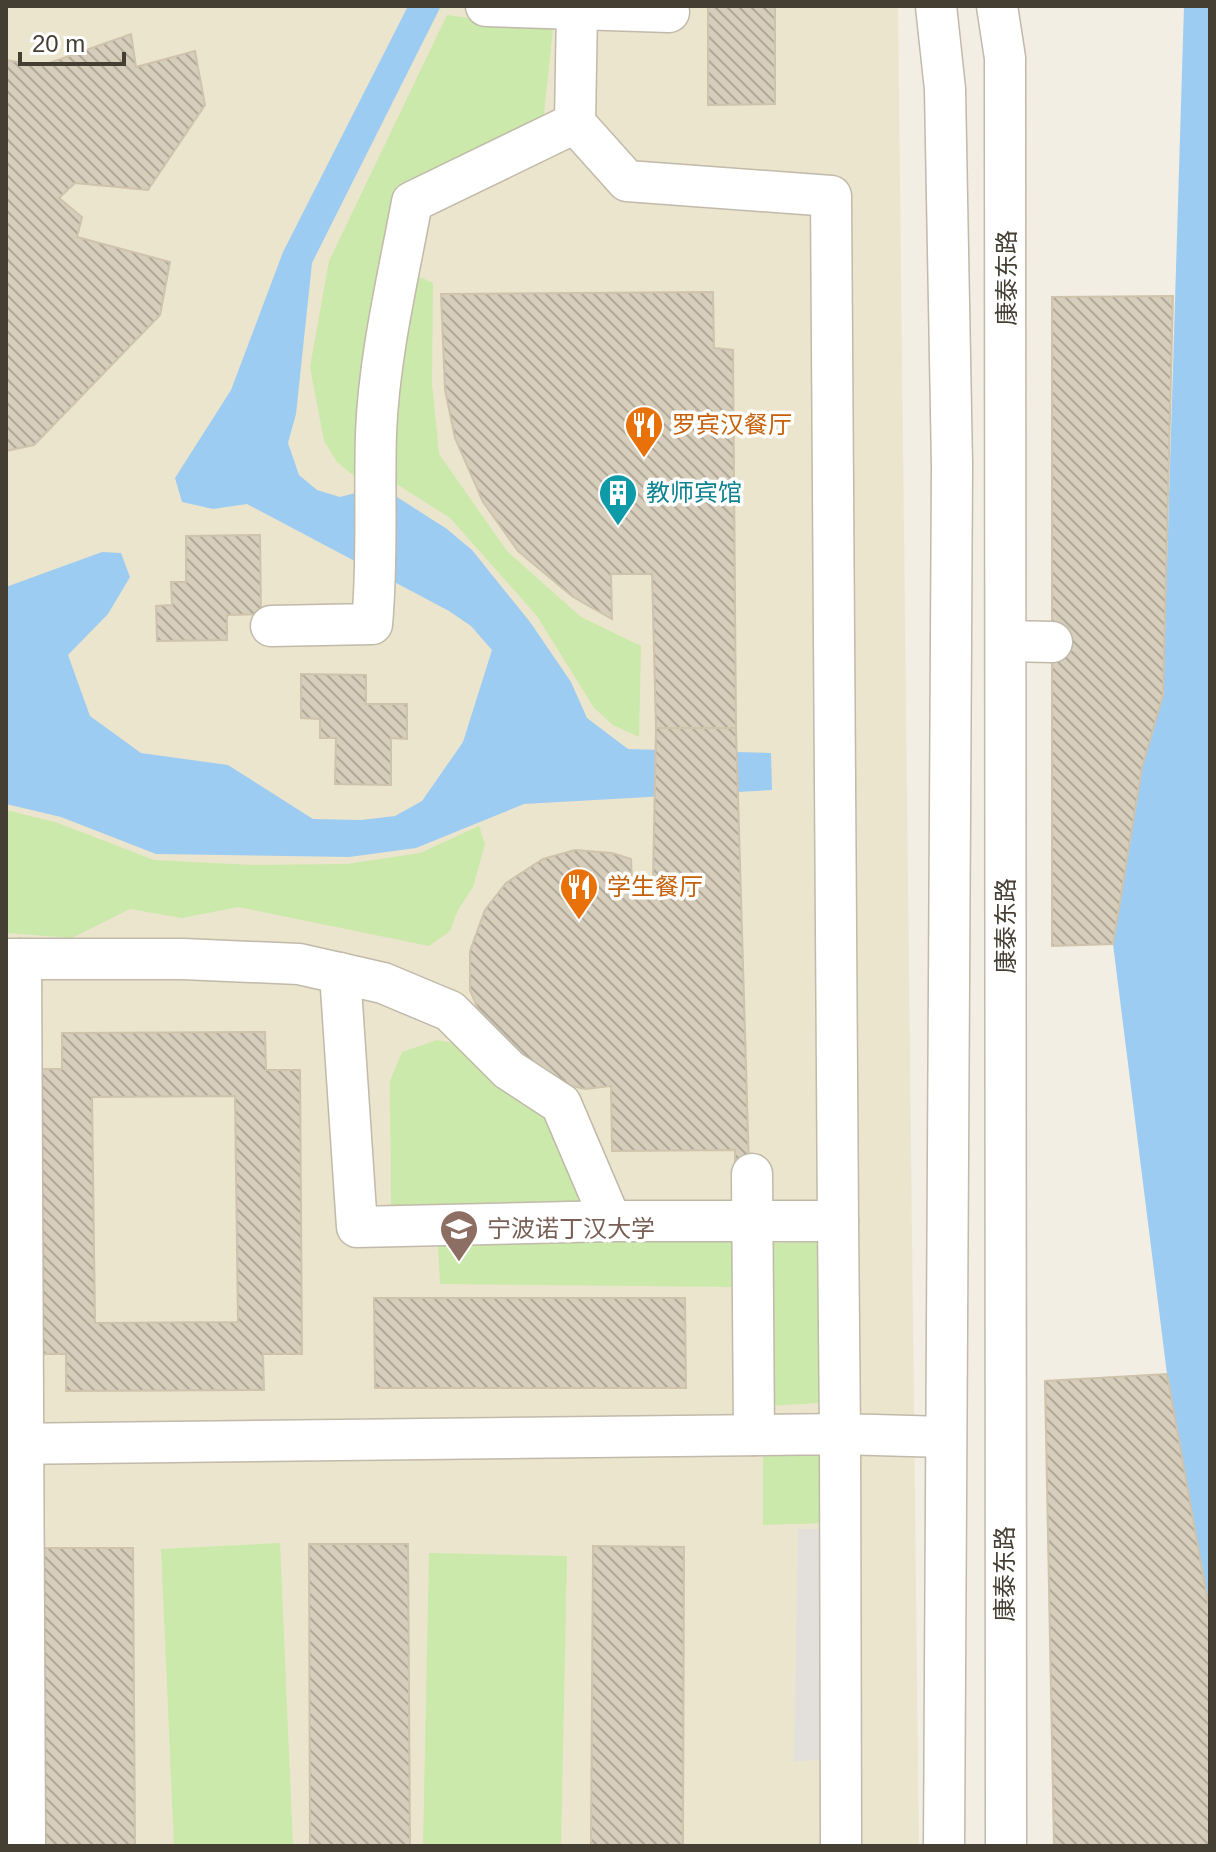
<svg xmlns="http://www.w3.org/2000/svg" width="1216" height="1852" font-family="Helvetica,'Noto Sans SC',sans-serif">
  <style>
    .education { fill: #ece5cd }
    .green { fill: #cae9aa }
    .parking { fill: #e3e0dc }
    .water { fill: #9dccf2 }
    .building { fill: url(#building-back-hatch); stroke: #cfc3ac; stroke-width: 2; fill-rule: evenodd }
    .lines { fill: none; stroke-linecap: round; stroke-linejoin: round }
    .minor-casing { stroke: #c1b9a9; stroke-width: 43 }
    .minor { stroke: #fff; stroke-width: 40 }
    .labels { text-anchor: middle; stroke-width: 7; stroke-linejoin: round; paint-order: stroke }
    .street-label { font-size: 24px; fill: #443e33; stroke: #fff }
    .food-label { font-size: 24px; fill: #c56008; stroke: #fff; text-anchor: start }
    .culture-label { font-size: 24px; fill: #0d838f; stroke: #fff; text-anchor: start }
    .education-label { font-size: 24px; fill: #785e54; stroke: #fff; text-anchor: start }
  </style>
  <defs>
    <pattern id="building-back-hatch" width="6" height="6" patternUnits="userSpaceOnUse" patternTransform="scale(2)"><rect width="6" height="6" fill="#d7cdbb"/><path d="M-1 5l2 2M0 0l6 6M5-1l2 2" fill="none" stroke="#b0a899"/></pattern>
  </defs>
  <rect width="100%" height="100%" fill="#f2eee3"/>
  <path class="education" d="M 6,6 L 898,6 L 919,1846 L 6,1846 Z"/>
  <g class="green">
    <path d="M 447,15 L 553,29 L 543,124 L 467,154 L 394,191 L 360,481 L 337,462 L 324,441 L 310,367 L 329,261 Z"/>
    <path d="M 409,272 L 433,283 L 432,384 L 439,454 L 507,551 L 581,617 L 641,646 L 639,737 L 613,725 L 594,708 L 537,616 L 450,518 L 395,483 L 392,448 Z"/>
    <path d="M 6,810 L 58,823 L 154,860 L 252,865 L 347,864 L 420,853 L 479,826 L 485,844 L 473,887 L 458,910 L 450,931 L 429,946 L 238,907 L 182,918 L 130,909 L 72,938 L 6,933 Z"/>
    <path d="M 437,1040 L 475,1047 L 551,1111 L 599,1214 L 391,1217 L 390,1081 L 402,1052 Z"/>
    <path d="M 437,1231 L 738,1231 L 738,1287 L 440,1284 Z"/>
    <path d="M 825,1242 L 832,1402 L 770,1406 L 767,1243 Z"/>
    <path d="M 826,1450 L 825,1523 L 763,1525 L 763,1451 Z"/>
    <path d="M 280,1543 L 293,1846 L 174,1846 L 161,1549 Z"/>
    <path d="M 429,1553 L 567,1556 L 561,1846 L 423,1846 Z"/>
  </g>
  <path class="parking" d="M 798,1529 L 824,1529 L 822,1759 L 794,1762 Z"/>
  <g class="water">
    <path d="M 408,6 L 441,6 L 312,263 L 296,414 L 288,443 L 299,475 L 317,490 L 340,497 L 367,490 L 397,497 L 447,529 L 472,550 L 530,622 L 571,682 L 587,718 L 628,749 L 771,753 L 772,790 L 524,804 L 416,848 L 349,857 L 156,854 L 61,817 L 6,804 L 6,587 L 102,552 L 121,553 L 130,577 L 108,614 L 68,655 L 90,716 L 141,753 L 228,765 L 313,819 L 361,820 L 395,816 L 422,801 L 463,742 L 492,650 L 471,626 L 449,611 L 247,504 L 213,509 L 182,502 L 175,478 L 231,390 L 283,252 Z"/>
    <path d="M 1184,6 L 1210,6 L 1210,1614 L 1167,1374 L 1113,944 L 1142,767 L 1163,695 Z"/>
  </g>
  <g class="building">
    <path d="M 708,6 L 775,6 L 775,104 L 708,105 Z"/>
    <path d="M 131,34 L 136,67 L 195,51 L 205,105 L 148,190 L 75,183 L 59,198 L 82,217 L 77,237 L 170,262 L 160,315 L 34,445 L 6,451 L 6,60 L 41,66 Z"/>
    <path d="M 713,292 L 714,348 L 733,350 L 736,728 L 656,728 L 652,574 L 611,574 L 612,619 L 573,597 L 518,551 L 483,502 L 455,438 L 445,390 L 441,294 Z"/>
    <path d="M 1173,296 L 1163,695 L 1142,767 L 1113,944 L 1052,946 L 1052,297 Z"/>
    <path d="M 260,535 L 261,614 L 227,615 L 227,640 L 157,641 L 156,606 L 172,605 L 171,582 L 186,582 L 186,536 Z"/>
    <path d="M 301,674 L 366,675 L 366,704 L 407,704 L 407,739 L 391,738 L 391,785 L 335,784 L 336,738 L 320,738 L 320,719 L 301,718 Z"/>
    <path d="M 656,728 L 736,728 L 749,1168 L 735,1168 L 735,1150 L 612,1151 L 611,1086 L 585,1089 L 551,1081 L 482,1019 L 470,990 L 470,951 L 485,910 L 506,883 L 543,859 L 575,850 L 612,853 L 631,859 L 632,880 L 653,880 Z"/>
    <path d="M 265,1032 L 266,1070 L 300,1070 L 302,1354 L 263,1354 L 264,1390 L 66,1391 L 66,1354 L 28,1354 L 25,1069 L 62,1069 L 62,1033 ZM 235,1096 L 238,1322 L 95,1323 L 92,1097 Z"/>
    <path d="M 374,1298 L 685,1298 L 686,1388 L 375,1388 Z"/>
    <path d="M 1167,1374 L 1210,1614 L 1210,1846 L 1054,1846 L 1045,1381 Z"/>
    <path d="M 309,1544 L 408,1544 L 410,1846 L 310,1846 Z"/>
    <path d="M 593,1546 L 684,1547 L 683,1846 L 591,1846 Z"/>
    <path d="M 30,1548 L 133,1548 L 135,1846 L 32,1846 Z"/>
  </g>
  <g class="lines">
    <g class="minor-casing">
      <g id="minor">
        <path d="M 486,6 L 669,12"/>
        <path d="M 936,6 L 945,89 L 952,465 L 944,1846"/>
        <path d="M 997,6 L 1005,58 L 1006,1846"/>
        <path d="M 575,123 L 627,181 L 831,196 L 838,1221"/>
        <path d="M 271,626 L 372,624 C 378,561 374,497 376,433 C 379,356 398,278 412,202 L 575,123 L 577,9"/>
        <path d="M 1007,641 L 1052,642"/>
        <path d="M 6,959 L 183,959 L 299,964 L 383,983 L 450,1011 L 509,1070 L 561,1104 L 611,1221 L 838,1221 L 840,1434 L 945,1437"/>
        <path d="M 21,959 L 25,1846"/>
        <path d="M 340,973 L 357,1227 L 611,1221"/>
        <path d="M 752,1174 L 754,1435"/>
        <path d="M 6,1444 L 840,1434 L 841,1846"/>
      </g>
    </g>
    <use href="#minor" class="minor"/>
  </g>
  <defs>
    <g id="restaurant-pin" transform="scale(2)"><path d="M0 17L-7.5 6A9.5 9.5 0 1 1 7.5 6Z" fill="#e8710a" stroke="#fff"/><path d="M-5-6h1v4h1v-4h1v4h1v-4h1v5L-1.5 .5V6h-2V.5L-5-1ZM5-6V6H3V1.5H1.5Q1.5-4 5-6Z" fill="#fff"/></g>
    <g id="building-pin" transform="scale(2)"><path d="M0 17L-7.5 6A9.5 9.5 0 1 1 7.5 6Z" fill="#0f9aa8" stroke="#fff"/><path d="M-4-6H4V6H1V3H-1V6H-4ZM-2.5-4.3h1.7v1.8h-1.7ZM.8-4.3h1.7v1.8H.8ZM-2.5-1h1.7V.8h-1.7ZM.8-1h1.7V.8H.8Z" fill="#fff"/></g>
    <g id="university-pin" transform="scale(2)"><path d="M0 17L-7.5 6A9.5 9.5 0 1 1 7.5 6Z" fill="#8d6e63" stroke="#fff"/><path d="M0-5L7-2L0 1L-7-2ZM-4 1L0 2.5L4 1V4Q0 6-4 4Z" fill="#fff"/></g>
  </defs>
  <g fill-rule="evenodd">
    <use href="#restaurant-pin" x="644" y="425"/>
    <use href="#building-pin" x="618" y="493"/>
    <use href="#restaurant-pin" x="579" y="887"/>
    <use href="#university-pin" x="459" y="1229"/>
  </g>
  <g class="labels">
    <g class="street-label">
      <text transform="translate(1007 278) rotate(-90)" y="8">康泰东路</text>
      <text transform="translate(1006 926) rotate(-90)" y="8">康泰东路</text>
      <text transform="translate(1005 1574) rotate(-90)" y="8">康泰东路</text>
    </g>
    <g class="food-label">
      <text x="672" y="433">罗宾汉餐厅</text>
      <text x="607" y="895">学生餐厅</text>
    </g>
    <g class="culture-label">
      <text x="646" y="501">教师宾馆</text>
    </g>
    <g class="education-label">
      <text x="487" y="1237">宁波诺丁汉大学</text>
    </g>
  </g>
  <rect width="1216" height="1852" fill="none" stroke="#443e33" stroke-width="16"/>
  <path d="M20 52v12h104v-12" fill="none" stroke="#443e33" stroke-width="4"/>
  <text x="32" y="52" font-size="24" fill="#443e33" stroke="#ffffff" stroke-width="6" paint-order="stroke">20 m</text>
</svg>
